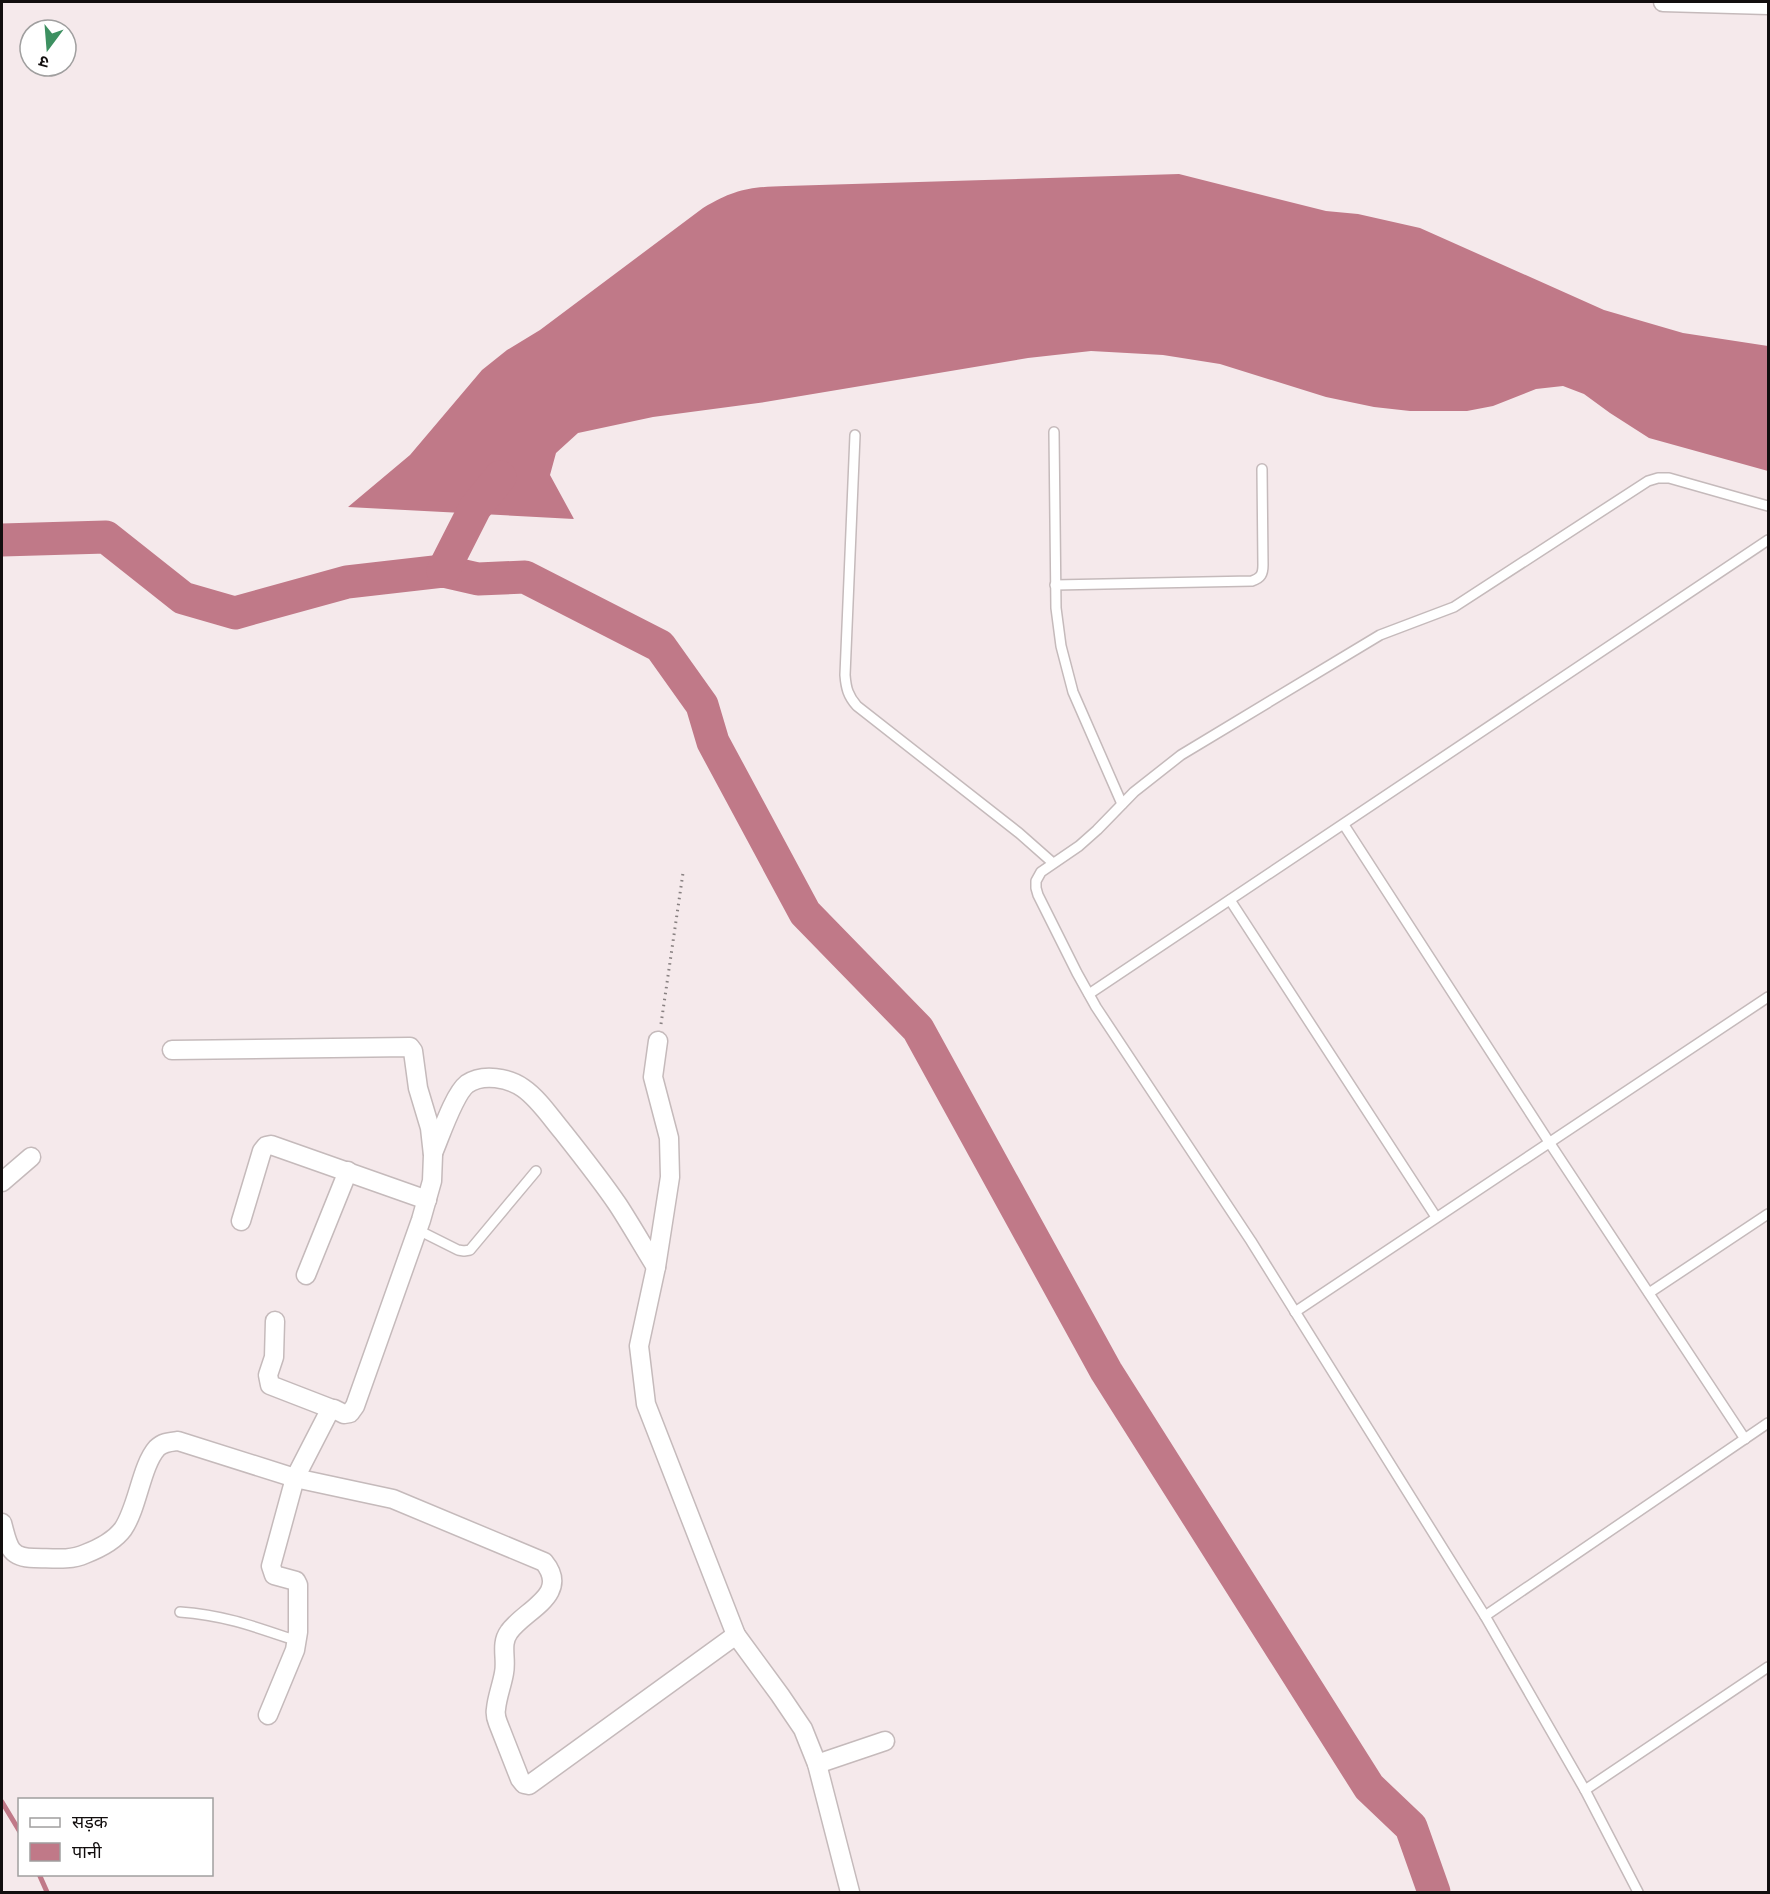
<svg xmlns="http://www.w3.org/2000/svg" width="1770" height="1894" font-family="Signika,'Noto Sans Devanagari',sans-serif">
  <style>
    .water { fill: #c07988 }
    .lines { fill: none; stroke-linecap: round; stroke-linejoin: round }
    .stream { stroke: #c07988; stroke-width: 5 }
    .river { stroke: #c07988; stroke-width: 33 }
    .lane-casing { stroke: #c5babb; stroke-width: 12 }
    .street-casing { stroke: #c5babb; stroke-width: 21 }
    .path { stroke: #888081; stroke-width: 3; stroke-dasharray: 1.5 4.5; stroke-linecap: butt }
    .lane { stroke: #fff; stroke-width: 9 }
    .street { stroke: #fff; stroke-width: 18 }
  </style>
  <rect width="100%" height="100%" fill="#f5e9eb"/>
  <path class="water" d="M 1179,174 L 1326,211 L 1358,214 L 1420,228 L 1604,310 L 1683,333 L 1768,346 L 1768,471 L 1649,438 L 1610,413 L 1584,394 L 1563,386 L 1536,389 L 1493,406 L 1467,411 L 1410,411 L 1374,407 L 1326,397 L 1220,364 L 1163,355 L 1091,351 L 1028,358 L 765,402 L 653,417 L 578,433 L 556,453 L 550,475 L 574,519 L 348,507 L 410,455 L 482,370 L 507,350 L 540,330 L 703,208 C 735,189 749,187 786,186 Z"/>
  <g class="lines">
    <g class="stream">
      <path d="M 2,1802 L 20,1832"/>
      <path d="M 39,1874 L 47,1892"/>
    </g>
    <g class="river">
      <path d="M 2,540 L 106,537 L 183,598 L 235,613 L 347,582 L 443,571 L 478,579 L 525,577 L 660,646 L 702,705 L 713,742 L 805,913 L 918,1029 L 1106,1371 L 1369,1787 L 1411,1827 L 1434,1892"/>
      <path d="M 443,571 L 475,508 L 500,477"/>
    </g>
    <g class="lane-casing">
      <g id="lane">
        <path d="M 1054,432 L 1056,608 L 1061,646 L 1073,692 L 1122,804"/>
        <path d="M 855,435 L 845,675 C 846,688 848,696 857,706 L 1019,833 L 1053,863"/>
        <path d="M 1055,585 L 1252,581 C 1261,578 1263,574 1263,565 L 1262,469"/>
        <path d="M 1344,825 L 1549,1142 L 1745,1439"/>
        <path d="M 1230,900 L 1436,1217"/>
        <path d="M 1089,994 L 1768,540"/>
        <path d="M 418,1230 L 458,1250 L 464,1251 L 470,1250 L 536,1171"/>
        <path d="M 1649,1293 L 1768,1214"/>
        <path d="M 1295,1312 L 1768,997"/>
        <path d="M 180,1612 C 224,1615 256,1627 297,1641"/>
        <path d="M 1485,1616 L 1768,1423"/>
        <path d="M 1585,1790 L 1768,1667"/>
        <path d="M 1638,1892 L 1585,1790 L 1485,1616 L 1251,1241 L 1096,1007 L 1077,973 L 1038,895 L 1036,888 L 1036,881 L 1041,872 L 1079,846 L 1097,830 L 1134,792 L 1181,755 L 1380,635 L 1454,607 L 1648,481 L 1658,478 L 1669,478 L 1768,506"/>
      </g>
    </g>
    <g class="street-casing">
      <g id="street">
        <path d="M 1663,2 L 1768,5"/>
        <path d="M 658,1041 L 653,1077 L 669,1138 L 670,1177 L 656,1267 L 639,1346 L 646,1404 L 736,1635 L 780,1695 L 803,1729 L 817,1764 L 850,1892"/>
        <path d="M 172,1050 L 410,1047 L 413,1051 L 418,1088 L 430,1128 L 433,1155 L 432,1181 L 421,1220 L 355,1406 L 350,1413 L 344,1414 L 334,1409 L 330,1410 L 295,1478 L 271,1566 L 274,1575 L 296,1581 L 298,1585 L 298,1632 L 295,1650 L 268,1715"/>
        <path d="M 433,1153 C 440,1137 454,1094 467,1084 C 483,1073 509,1078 523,1088 C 539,1099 551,1118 563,1132 C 582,1156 601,1180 618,1205 C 631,1225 643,1246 656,1267"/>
        <path d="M 2,1182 L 31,1157"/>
        <path d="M 241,1221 L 262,1151 L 266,1146 L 271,1145 L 427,1200"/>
        <path d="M 306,1275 L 348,1171"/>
        <path d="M 275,1321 L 274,1357 L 268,1375 L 270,1385 L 332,1409"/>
        <path d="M 2,1523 C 8,1544 8,1558 34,1558 C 51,1558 70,1561 85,1554 C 98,1549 115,1540 123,1529 C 138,1507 141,1466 157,1448 C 163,1442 170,1442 178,1441 L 295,1478 L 393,1499 L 544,1562 C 571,1595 524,1610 509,1632 C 500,1644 507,1659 504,1673 C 502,1685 497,1697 496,1709 C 495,1714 496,1718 498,1723 L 520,1779 L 524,1784 L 529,1785 L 736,1635"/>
        <path d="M 817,1764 L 885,1741"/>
      </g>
    </g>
    <path class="path" d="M 661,1024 L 683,873"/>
    <use href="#lane" class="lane"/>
    <use href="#street" class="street"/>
  </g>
  <rect width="1770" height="1894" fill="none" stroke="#120e0e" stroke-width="6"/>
  <rect x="18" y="1798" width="195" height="78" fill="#ffffff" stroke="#a09f9f" stroke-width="1.5"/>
  <rect x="30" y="1818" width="30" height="9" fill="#ffffff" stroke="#a09f9f" stroke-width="1.5"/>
  <text x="72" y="1828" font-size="18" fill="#120e0e">सड़क</text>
  <rect x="30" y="1843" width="30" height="18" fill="#c07988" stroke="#a09f9f" stroke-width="1.5"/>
  <text x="72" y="1858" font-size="18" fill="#120e0e">पानी</text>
  <g transform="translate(48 48) rotate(196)"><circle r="28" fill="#ffffff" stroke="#a09f9f" stroke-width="1.5"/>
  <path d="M0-4.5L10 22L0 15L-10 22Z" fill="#3d9061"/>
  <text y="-9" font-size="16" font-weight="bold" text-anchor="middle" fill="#120e0e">उ</text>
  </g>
</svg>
